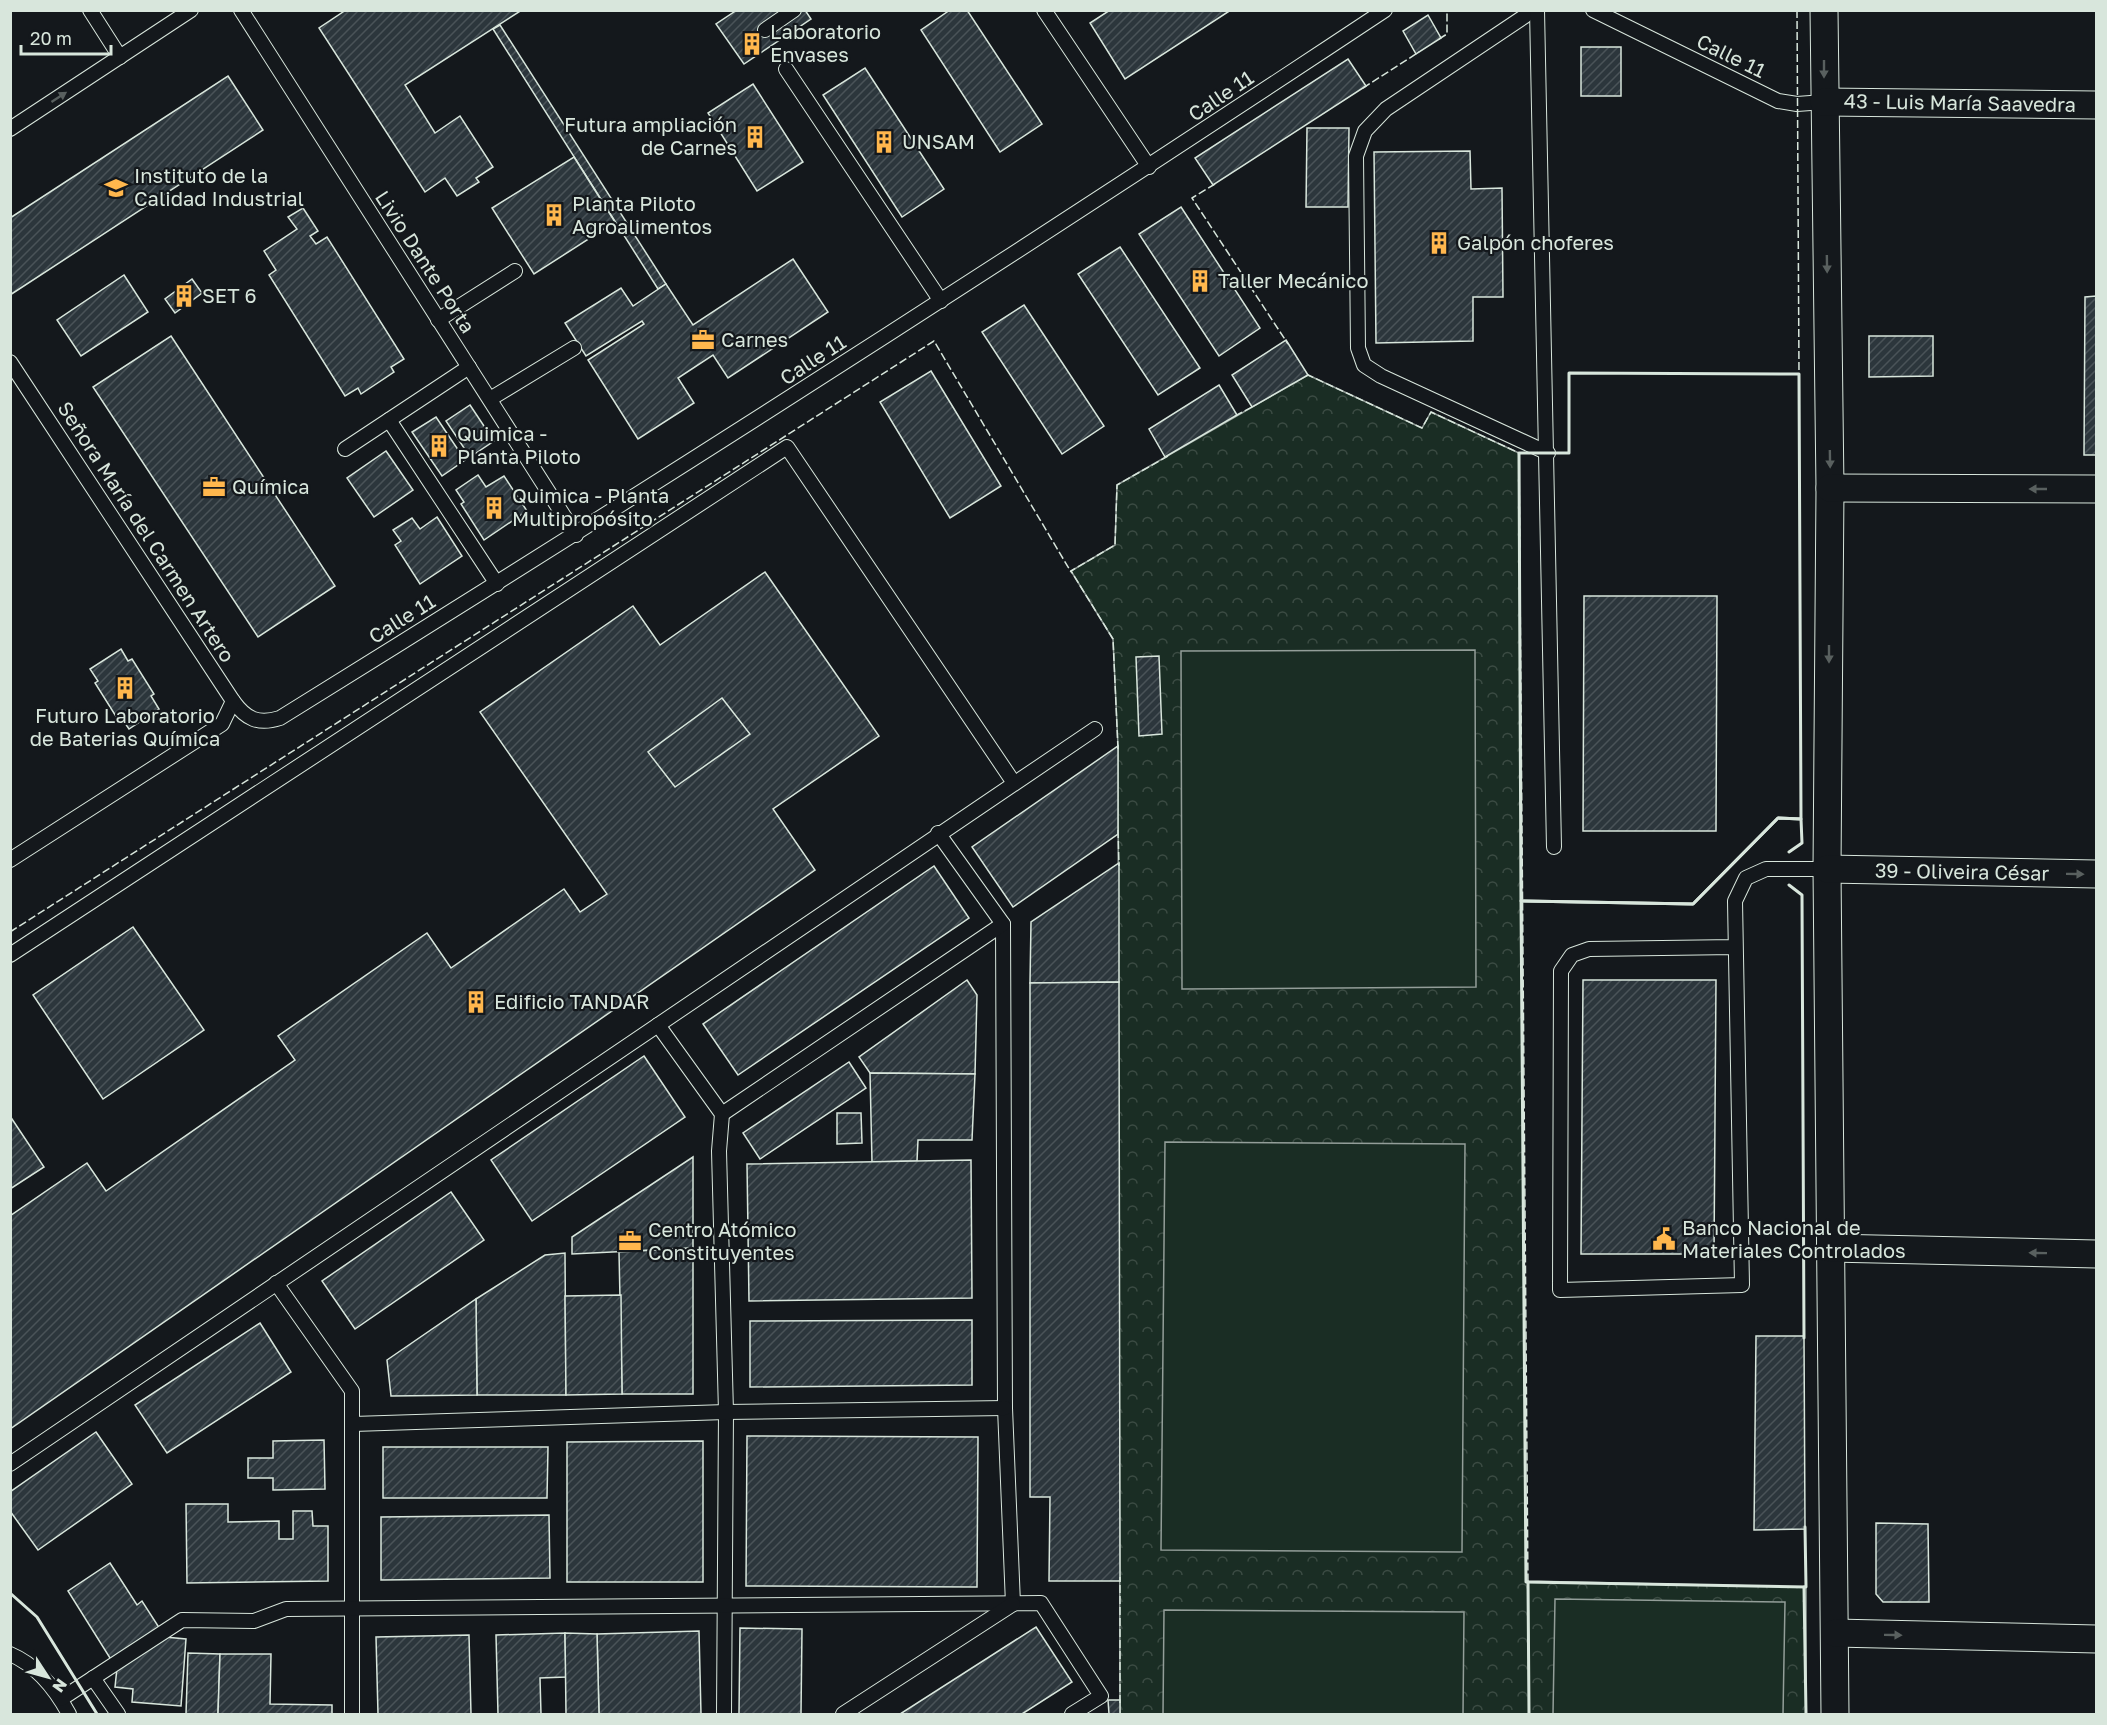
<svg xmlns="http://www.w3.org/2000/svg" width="2107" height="1725" font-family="'Golos Text',sans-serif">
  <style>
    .park { fill: url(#park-crowns); stroke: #939e99; stroke-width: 1.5 }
    .pitch { fill: #1a2d24; stroke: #939e99; stroke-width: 1.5 }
    .building { fill: url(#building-hatch); stroke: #d8e6dc; stroke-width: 1.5 }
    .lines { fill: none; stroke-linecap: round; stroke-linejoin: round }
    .service-casing { stroke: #d8e6dc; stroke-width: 16 }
    .minor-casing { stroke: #d8e6dc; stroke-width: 29 }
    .service { stroke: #14181c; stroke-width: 14 }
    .minor { stroke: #14181c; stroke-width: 27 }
    .fence { stroke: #d8e6dc; stroke-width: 1.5; stroke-dasharray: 8 3; stroke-linecap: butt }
    .wall { stroke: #d8e6dc; stroke-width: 3 }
    .oneway { fill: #59605f }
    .labels { text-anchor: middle; stroke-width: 4.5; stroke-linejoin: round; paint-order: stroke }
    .poi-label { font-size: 20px; fill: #d8e6dc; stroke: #14181c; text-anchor: start }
    .street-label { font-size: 20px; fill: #d8e6dc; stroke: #14181c }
  </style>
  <defs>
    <pattern id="park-crowns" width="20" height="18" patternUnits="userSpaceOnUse" patternTransform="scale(1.5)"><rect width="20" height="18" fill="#1a2d24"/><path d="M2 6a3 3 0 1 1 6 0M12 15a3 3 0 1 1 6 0" fill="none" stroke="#3b4b43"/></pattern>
    <pattern id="building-hatch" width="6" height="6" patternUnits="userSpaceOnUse" patternTransform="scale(1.5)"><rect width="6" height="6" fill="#2c363c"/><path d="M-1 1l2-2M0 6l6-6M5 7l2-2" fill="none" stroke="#4a5358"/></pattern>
  </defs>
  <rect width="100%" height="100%" fill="#14181c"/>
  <path class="park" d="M 1308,375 L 1422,428 L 1431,412 L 1519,453 L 1526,1581 L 1806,1587 L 1806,1714 L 1120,1714 L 1118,746 L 1113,639 L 1071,571 L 1115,545 L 1117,485 Z"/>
  <g class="pitch">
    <path d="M 1475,650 L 1476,987 L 1182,989 L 1181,651 Z"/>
    <path d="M 1165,1142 L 1465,1144 L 1462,1552 L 1161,1550 Z"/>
    <path d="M 1555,1599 L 1785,1602 L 1783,1714 L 1553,1714 Z"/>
    <path d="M 1164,1610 L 1464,1612 L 1463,1714 L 1163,1714 Z"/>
  </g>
  <g class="building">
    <path d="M 346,10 L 522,10 L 405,85 L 435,133 L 460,116 L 493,167 L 476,178 L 479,182 L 457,196 L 445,178 L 425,192 L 319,28 Z"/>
    <path d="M 737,10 L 805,10 L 811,19 L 744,64 L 716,24 Z"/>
    <path d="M 950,10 L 967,10 L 1042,124 L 1000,152 L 921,30 Z"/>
    <path d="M 1110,10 L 1231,10 L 1125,79 L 1090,23 Z"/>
    <path d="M 1428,15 L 1441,38 L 1416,54 L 1403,31 Z"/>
    <path d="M 500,25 L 666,284 L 658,289 L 493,29 Z"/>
    <rect x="1581" y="47" width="40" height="49"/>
    <path d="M 1348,59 L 1366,86 L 1213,185 L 1195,158 Z"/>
    <path d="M 865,68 L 944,189 L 902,217 L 823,95 Z"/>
    <path d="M 228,76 L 263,130 L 10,295 L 10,218 Z"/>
    <path d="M 753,84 L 803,162 L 757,191 L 708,113 Z"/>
    <path d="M 1307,128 L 1349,128 L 1348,207 L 1306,207 Z"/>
    <path d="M 1470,151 L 1471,189 L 1502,188 L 1503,297 L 1473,297 L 1473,341 L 1376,343 L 1374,152 Z"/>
    <path d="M 574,157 L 615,222 L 534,274 L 492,208 Z"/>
    <path d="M 1181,207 L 1260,328 L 1219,356 L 1139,234 Z"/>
    <path d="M 303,208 L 318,231 L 310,236 L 316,244 L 327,237 L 404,359 L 391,367 L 394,372 L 361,394 L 358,388 L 345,396 L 269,275 L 276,270 L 264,251 L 297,229 L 288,217 Z"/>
    <path d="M 1120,247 L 1200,368 L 1158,395 L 1078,274 Z"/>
    <path d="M 793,259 L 828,312 L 728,378 L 713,355 L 678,378 L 694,403 L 638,439 L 588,360 L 644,324 L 642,321 L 586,356 L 565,323 L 621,288 L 633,306 L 666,284 L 693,325 Z"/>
    <path d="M 124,275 L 148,312 L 81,356 L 57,320 Z"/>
    <path d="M 192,279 L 202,293 L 175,313 L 165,299 Z"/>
    <path d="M 2096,296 L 2096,455 L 2084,455 L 2085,297 Z"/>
    <path d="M 1024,305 L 1104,426 L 1062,454 L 982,332 Z"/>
    <path d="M 171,336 L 335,586 L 258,637 L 93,387 Z"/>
    <path d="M 1869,336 L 1933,336 L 1933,376 L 1869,377 Z"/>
    <path d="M 1286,340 L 1308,375 L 1252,407 L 1232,375 Z"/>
    <path d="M 931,371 L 1001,486 L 950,518 L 880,402 Z"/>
    <path d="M 1219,385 L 1237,415 L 1165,457 L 1149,429 Z"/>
    <path d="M 470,405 L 494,441 L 470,457 L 446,421 Z"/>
    <path d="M 436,417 L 465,460 L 442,476 L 412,432 Z"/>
    <path d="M 386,451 L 413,490 L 374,517 L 347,478 Z"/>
    <path d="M 478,475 L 486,487 L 504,476 L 527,511 L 484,540 L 461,504 L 464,502 L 456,490 Z"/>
    <path d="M 437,517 L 462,556 L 420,584 L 395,545 L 401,541 L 393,530 L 412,518 L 420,529 Z"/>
    <path d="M 765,572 L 879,736 L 773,809 L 815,870 L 10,1429 L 10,1216 L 87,1163 L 106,1191 L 295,1060 L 278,1036 L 427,933 L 451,968 L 564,889 L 580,912 L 607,894 L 480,712 L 633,606 L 660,645 Z"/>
    <path d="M 1584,596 L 1717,596 L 1716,831 L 1583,831 Z"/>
    <path d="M 121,649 L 128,661 L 132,659 L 154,694 L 151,696 L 159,709 L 129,729 L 120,716 L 117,718 L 95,683 L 98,681 L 90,669 Z"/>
    <path d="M 1159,656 L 1162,734 L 1139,736 L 1136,657 Z"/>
    <path d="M 722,698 L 750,734 L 675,787 L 648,752 Z"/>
    <path d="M 1118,746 L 1118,834 L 1013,907 L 972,847 Z"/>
    <path d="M 1119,863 L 1119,982 L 1030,983 L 1031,922 Z"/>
    <path d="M 934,866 L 969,918 L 738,1075 L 703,1024 Z"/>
    <path d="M 133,927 L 204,1030 L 103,1099 L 33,995 Z"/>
    <path d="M 967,980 L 977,995 L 975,1074 L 870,1073 L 859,1057 Z"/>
    <path d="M 1583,980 L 1716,980 L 1714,1254 L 1581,1254 Z"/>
    <path d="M 1119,982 L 1120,1581 L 1049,1581 L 1050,1497 L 1030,1497 L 1030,983 Z"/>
    <path d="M 644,1056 L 685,1117 L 532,1221 L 491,1160 Z"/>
    <path d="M 849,1062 L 866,1088 L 760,1159 L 743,1133 Z"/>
    <path d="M 870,1073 L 975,1074 L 972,1140 L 918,1140 L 917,1161 L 872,1162 Z"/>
    <path d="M 837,1113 L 861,1113 L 862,1143 L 837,1144 Z"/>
    <path d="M 10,1116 L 44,1167 L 10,1189 Z"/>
    <path d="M 693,1157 L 693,1248 L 572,1254 L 572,1237 Z"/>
    <path d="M 971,1160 L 972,1298 L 749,1301 L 747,1164 Z"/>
    <path d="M 451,1192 L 484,1240 L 355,1329 L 322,1281 Z"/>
    <path d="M 693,1248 L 693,1394 L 622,1394 L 619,1252 Z"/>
    <path d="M 565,1253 L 566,1395 L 477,1395 L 476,1299 L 545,1255 Z"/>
    <path d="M 621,1295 L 622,1394 L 566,1395 L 565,1296 Z"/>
    <path d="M 476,1299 L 477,1395 L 391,1396 L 387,1360 Z"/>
    <path d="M 972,1320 L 972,1385 L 750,1387 L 750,1321 Z"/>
    <path d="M 260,1323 L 291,1372 L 167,1453 L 135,1405 Z"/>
    <path d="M 1756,1336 L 1804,1336 L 1805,1529 L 1754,1530 Z"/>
    <path d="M 96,1432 L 132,1484 L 38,1550 L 10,1511 L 10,1492 Z"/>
    <path d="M 747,1436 L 978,1437 L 977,1587 L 746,1586 Z"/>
    <path d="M 324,1440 L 325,1489 L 273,1490 L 273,1478 L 248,1478 L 248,1458 L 273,1458 L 273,1441 Z"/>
    <path d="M 703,1441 L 703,1582 L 567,1582 L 567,1442 Z"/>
    <path d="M 383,1447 L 548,1447 L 547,1498 L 383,1498 Z"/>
    <path d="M 186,1504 L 228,1504 L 228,1522 L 279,1521 L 279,1539 L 293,1539 L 293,1511 L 312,1511 L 313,1526 L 328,1526 L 328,1581 L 187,1583 Z"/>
    <path d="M 549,1515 L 550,1578 L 381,1580 L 381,1517 Z"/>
    <path d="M 1876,1523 L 1928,1524 L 1929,1602 L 1883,1602 L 1876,1594 Z"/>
    <path d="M 110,1563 L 137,1605 L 142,1601 L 169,1643 L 120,1674 L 68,1591 Z"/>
    <path d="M 1036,1627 L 1072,1682 L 1022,1714 L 900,1714 Z"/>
    <path d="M 740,1628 L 802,1629 L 801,1714 L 739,1714 Z"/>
    <path d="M 699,1631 L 701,1714 L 599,1714 L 597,1634 Z"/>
    <path d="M 565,1633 L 566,1677 L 540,1678 L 541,1714 L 498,1714 L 496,1635 Z"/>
    <path d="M 565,1633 L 597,1634 L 599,1714 L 566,1714 Z"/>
    <path d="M 469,1635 L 471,1714 L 378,1714 L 376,1637 Z"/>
    <path d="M 165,1637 L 186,1639 L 181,1706 L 132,1702 L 133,1689 L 115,1687 L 117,1668 Z"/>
    <path d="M 188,1653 L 220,1654 L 218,1714 L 186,1714 Z"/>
    <path d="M 220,1654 L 271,1654 L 270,1704 L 332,1705 L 332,1714 L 218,1714 Z"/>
    <path d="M 1108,1700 L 1120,1700 L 1120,1714 L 1109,1714 Z"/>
  </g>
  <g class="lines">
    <g class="service-casing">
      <g id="service">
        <path d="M 90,10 L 120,57"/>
        <path d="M 241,10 L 576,535"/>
        <path d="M 1044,10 L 1149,167"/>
        <path d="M 1527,10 L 1525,16 L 1386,109 L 1365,131 L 1356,156 L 1358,348 L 1364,365 L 1381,376 L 1548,453"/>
        <path d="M 1537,10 L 1554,847"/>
        <path d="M 1593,10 L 1778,101 L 1797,104 L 1824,102"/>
        <path d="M 765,30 L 794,10"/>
        <path d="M 786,69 L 941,301"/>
        <path d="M 10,129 L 191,10"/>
        <path d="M 438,320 L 515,271"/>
        <path d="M 10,362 L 233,701 C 246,719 258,725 280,718 C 651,488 1020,252 1385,10"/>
        <path d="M 490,399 L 574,348"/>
        <path d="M 389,420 L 497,584"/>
        <path d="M 345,449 L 469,367"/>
        <path d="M 938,833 L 1003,924 L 1005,1408 L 1013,1604"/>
        <path d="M 10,860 L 222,724 L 233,701"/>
        <path d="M 1735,947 L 1589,949 L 1572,955 L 1561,971 L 1560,1290 L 1742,1285 L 1735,901 L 1746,878 L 1766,869 L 1827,869"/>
        <path d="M 10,955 L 787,447 L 1014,783"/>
        <path d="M 658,1025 L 722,1114 L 719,1151 L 726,1412 L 724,1714"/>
        <path d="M 722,1114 L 1003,924"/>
        <path d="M 276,1283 L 352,1391 L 352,1714"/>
        <path d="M 353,1424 L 726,1412 L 1005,1408"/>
        <path d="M 10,1464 L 1095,729"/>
        <path d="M 10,1654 C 36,1665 56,1690 69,1714"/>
        <path d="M 93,1678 L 118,1714"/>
        <path d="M 61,1699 L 182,1620 L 254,1621 L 286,1609 L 1041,1603 L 1101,1696 L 1072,1714"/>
        <path d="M 843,1714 L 1013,1604"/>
      </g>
    </g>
    <g class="minor-casing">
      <g id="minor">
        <path d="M 1824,10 L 1830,488 L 1827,869 L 1835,1714"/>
        <path d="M 1824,102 L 2096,105"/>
        <path d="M 1830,488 L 2096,489"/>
        <path d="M 1827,869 L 2096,874"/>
        <path d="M 1830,1248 L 2096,1254"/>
        <path d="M 1835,1633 L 2096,1639"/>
      </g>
    </g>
    <use href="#service" class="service"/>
    <use href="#minor" class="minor"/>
    <g class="fence">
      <path d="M 1797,10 L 1799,374"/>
      <path d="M 1439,39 L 1447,34 L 1447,10"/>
      <path d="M 1363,88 L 1419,52"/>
      <path d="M 1215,184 L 1192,198 L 1288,344"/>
      <path d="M 1306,376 L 1308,375 L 1422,428 L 1431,412 L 1519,453 L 1529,1714"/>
      <path d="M 1235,416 L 1254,406"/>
      <path d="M 1118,749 L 1113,639 L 1071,571 L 1115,545 L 1117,485 L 1168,456"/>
      <path d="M 1118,830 L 1119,866"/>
      <path d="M 10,932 L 934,341 L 1071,572"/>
      <path d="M 1120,1703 L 1120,1577"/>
    </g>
    <g class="wall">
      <path d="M 1569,373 L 1799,374 L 1801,819 L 1778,818 L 1693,904 L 1521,901 L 1519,453 L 1569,453 Z"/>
      <path d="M 1789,852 L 1802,843 L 1801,819 L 1778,818 L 1693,904 L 1521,901 L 1526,1582 L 1806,1587 L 1805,1527"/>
      <path d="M 1789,885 L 1802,895 L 1804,1338"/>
      <path d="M 1528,1582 L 1529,1714"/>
      <path d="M 1804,1587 L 1806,1714"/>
      <path d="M 10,1593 L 37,1617 L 97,1714"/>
    </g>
  </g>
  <defs><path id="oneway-solid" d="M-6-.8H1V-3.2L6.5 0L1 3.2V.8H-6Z" transform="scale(1.5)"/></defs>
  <g class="oneway">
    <use href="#oneway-solid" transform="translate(1824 69) rotate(90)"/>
    <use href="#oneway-solid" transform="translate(59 97) rotate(-33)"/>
    <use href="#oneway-solid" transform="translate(1827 264) rotate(89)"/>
    <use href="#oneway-solid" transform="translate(1830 459) rotate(89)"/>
    <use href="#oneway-solid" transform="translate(2038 489) rotate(-180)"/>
    <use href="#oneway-solid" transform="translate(1829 654) rotate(90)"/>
    <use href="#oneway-solid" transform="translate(2075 874) rotate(1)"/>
    <use href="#oneway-solid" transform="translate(2038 1253) rotate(-179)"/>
    <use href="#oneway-solid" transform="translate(1893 1635) rotate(1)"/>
  </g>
  <defs>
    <g id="building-bare" transform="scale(1.8)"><path d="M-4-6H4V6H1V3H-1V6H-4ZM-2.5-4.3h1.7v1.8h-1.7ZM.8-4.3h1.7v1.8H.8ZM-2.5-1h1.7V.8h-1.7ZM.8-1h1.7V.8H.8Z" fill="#ffb74d" stroke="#14181c" stroke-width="2.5" paint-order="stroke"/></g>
    <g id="university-bare" transform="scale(1.8)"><path d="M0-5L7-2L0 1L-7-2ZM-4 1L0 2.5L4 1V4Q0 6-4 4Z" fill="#ffb74d" stroke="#14181c" stroke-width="2.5" paint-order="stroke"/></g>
    <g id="office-bare" transform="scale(1.8)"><path d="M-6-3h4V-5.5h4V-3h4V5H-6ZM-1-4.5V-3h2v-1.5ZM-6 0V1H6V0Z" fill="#ffb74d" stroke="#14181c" stroke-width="2.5" paint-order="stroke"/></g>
    <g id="civic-bare" transform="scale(1.8)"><path d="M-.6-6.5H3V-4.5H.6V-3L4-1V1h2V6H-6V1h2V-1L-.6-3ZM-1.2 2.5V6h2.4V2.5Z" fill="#ffb74d" stroke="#14181c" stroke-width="2.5" paint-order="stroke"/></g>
  </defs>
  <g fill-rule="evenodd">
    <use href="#building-bare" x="752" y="44"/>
    <use href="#building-bare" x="755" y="137"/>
    <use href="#building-bare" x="884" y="142"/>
    <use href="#university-bare" x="116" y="188"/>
    <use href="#building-bare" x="554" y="215"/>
    <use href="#building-bare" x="1439" y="243"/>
    <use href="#building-bare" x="1200" y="281"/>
    <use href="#building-bare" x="184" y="296"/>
    <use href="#office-bare" x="703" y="340"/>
    <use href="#building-bare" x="439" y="446"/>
    <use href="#office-bare" x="214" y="487"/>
    <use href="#building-bare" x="494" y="508"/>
    <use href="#building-bare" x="125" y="688"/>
    <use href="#building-bare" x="476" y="1002"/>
    <use href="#civic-bare" x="1664" y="1239"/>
    <use href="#office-bare" x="630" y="1241"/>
  </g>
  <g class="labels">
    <g class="poi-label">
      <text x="770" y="39">Laboratorio<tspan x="770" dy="23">Envases</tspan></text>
      <text x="737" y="132" text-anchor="end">Futura ampliación<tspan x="737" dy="23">de Carnes</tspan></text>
      <text x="902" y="149">UNSAM</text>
      <text x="134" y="183">Instituto de la<tspan x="134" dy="23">Calidad Industrial</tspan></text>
      <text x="572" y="211">Planta Piloto<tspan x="572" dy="23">Agroalimentos</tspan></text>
      <text x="1457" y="250">Galpón choferes</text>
      <text x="1218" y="288">Taller Mecánico</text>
      <text x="202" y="303">SET 6</text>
      <text x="721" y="347">Carnes</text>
      <text x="457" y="441">Quimica -<tspan x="457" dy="23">Planta Piloto</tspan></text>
      <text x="232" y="494">Química</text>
      <text x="512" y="503">Quimica - Planta<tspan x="512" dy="23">Multipropósito</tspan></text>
      <text x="125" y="723" text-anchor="middle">Futuro Laboratorio<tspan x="125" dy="23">de Baterias Química</tspan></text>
      <text x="494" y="1009">Edificio TANDAR</text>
      <text x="1682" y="1235">Banco Nacional de<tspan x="1682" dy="23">Materiales Controlados</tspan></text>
      <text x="648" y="1237">Centro Atómico<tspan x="648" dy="23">Constituyentes</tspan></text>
    </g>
    <g class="street-label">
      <text transform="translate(1731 56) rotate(26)" y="7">Calle 11</text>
      <text transform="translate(1221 96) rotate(-34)" y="7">Calle 11</text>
      <text transform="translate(1960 103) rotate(1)" y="7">43 - Luis María Saavedra</text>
      <text transform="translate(425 262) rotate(57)" y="7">Livio Dante Porta</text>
      <text transform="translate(813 360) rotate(-33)" y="7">Calle 11</text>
      <text transform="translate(146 532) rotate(57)" y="7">Señora María del Carmen Artero</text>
      <text transform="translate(402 619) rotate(-32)" y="7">Calle 11</text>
      <text transform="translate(1962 872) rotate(1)" y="7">39 - Oliveira César</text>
    </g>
  </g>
  <rect width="2107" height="1725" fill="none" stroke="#d8e6dc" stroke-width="24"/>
  <g transform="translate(48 1677) rotate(126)" stroke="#14181c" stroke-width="4.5" paint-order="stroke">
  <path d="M0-4.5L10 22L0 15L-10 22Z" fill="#d8e6dc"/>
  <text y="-9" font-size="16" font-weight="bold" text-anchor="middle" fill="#d8e6dc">N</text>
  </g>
  <path d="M21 45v9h90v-9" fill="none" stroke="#d8e6dc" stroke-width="3"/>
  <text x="30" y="45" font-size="18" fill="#d8e6dc" stroke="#14181c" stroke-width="4.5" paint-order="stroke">20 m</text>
</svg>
